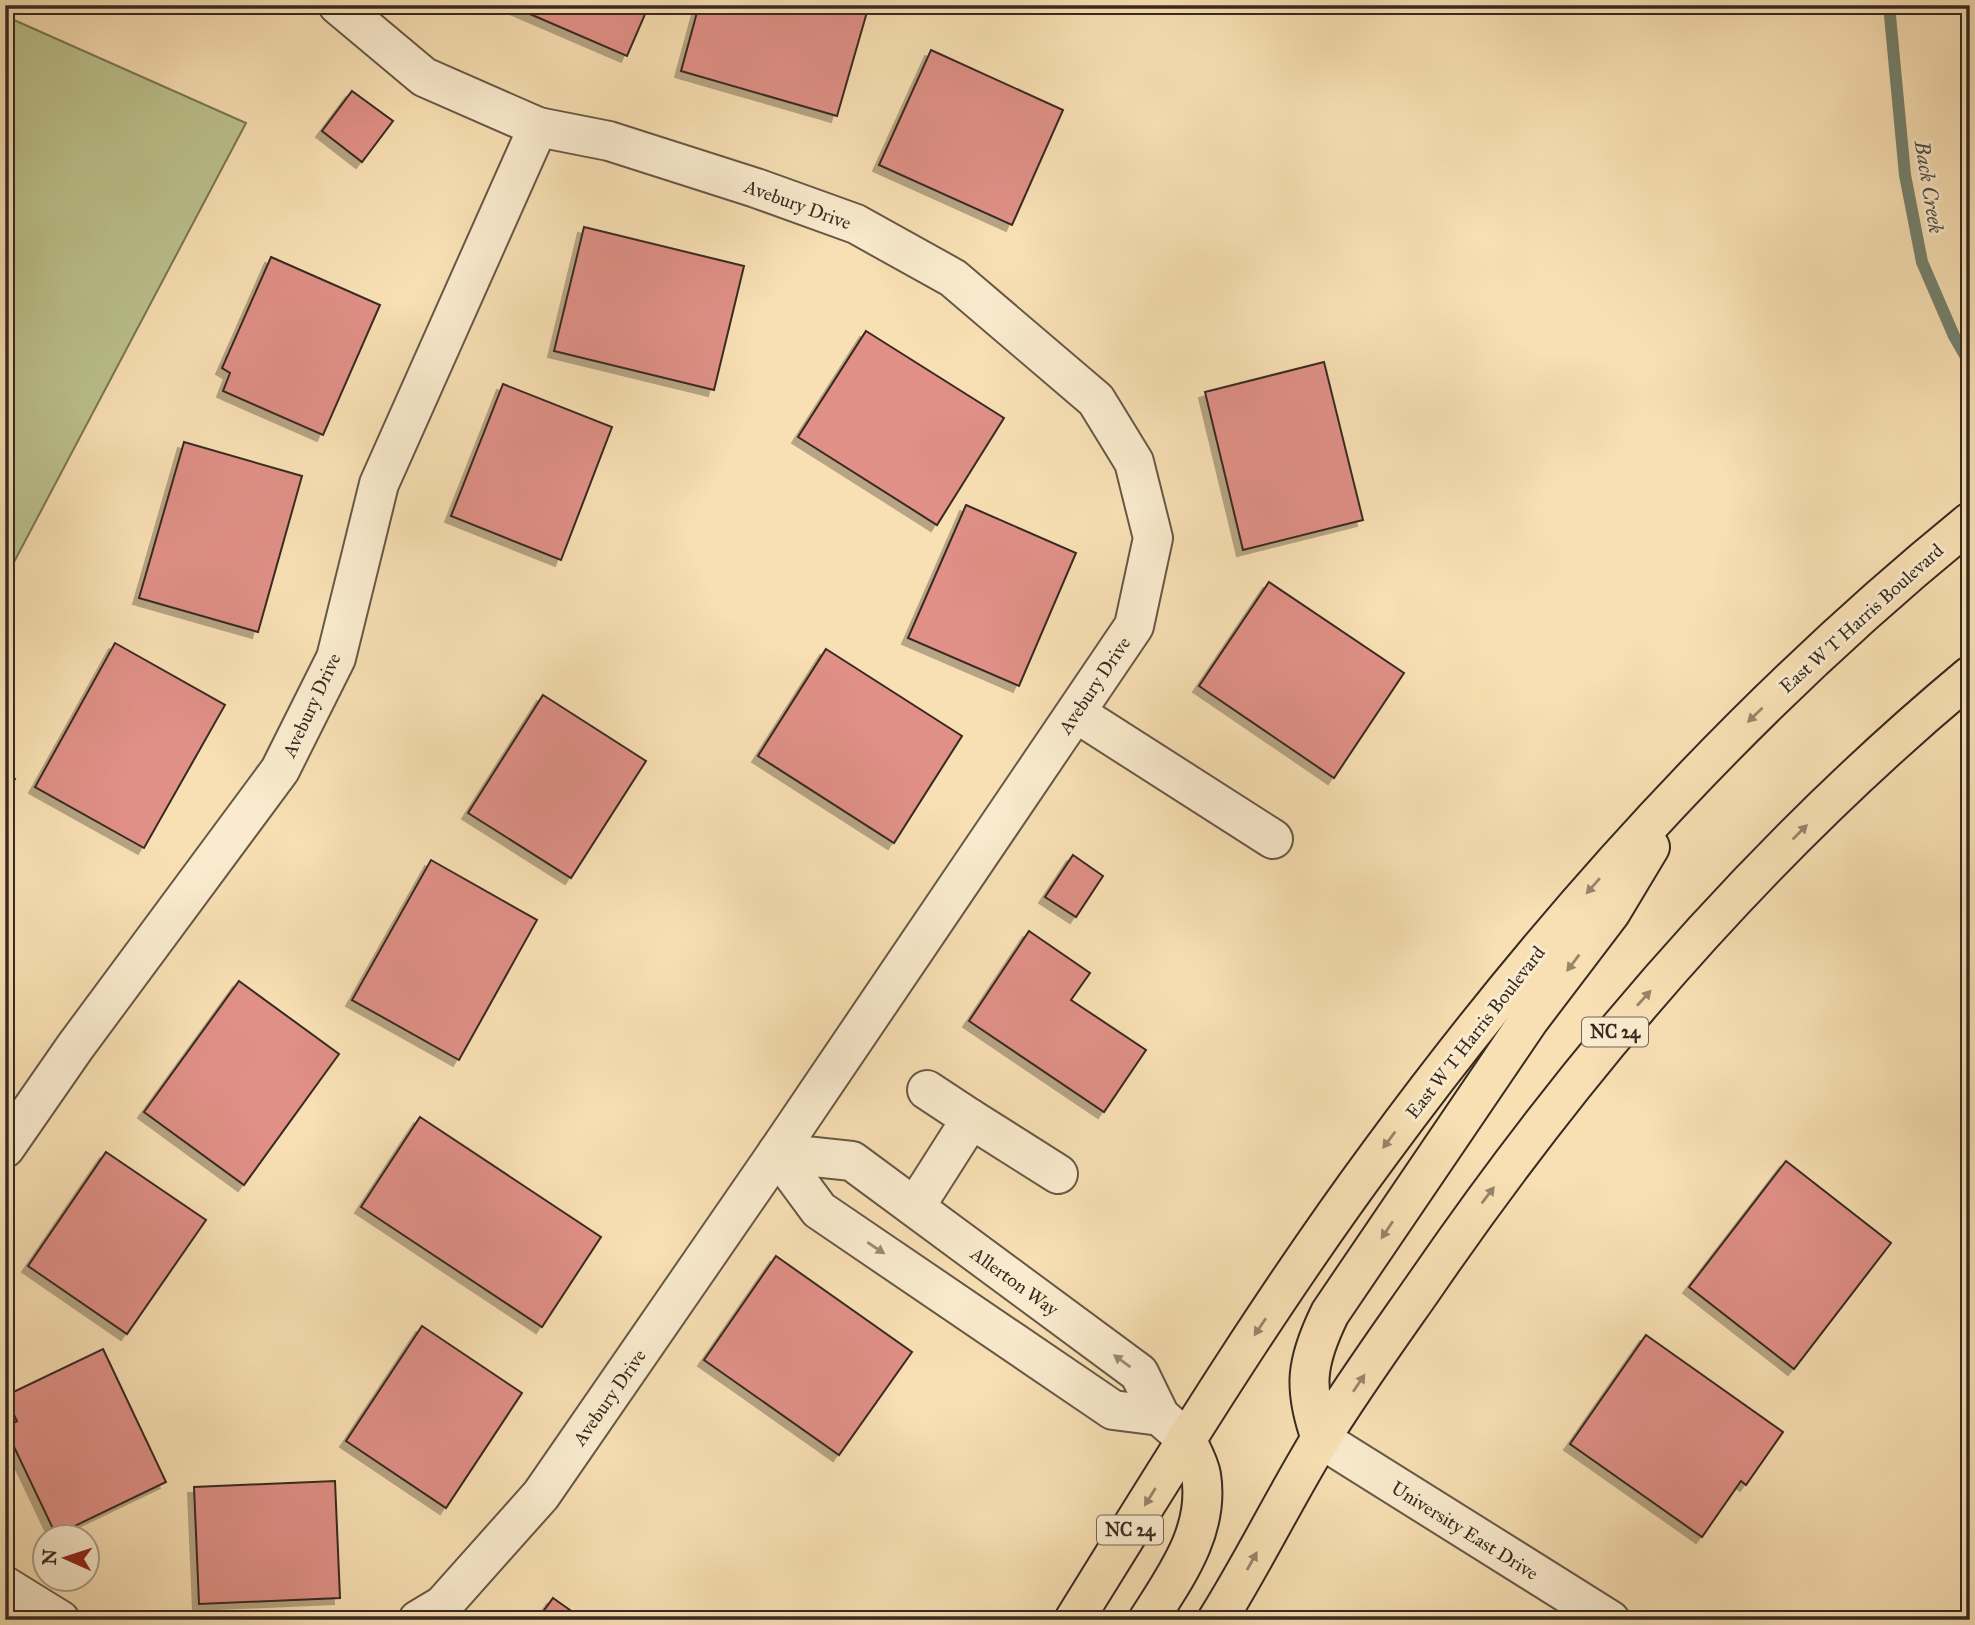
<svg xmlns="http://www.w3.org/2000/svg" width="1975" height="1625" font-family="'IM FELL Great Primer',serif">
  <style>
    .green { fill: #bcc28e; stroke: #7a7658; stroke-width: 2 }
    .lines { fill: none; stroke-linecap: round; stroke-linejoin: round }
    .stream { stroke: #758371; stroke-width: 12 }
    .building { fill: #e09087; stroke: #372a21; stroke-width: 2; filter: url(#shadow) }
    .minor-casing { stroke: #675846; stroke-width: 42 }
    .major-casing { stroke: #372a21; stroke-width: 42 }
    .minor { stroke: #faebce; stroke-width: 38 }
    .major { stroke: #f8e0b4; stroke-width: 38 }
    .oneway { fill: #98856a }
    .oneway2 { fill: #988a78 }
    .labels { text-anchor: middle; stroke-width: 6; stroke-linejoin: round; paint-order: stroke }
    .shield { fill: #faebce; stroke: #726455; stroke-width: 2 }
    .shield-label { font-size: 18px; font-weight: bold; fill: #372a21 }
    .street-label { font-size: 19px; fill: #372a21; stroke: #faebce }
    .water-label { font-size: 21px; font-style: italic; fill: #514f42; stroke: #faebce }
  </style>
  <defs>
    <filter id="shadow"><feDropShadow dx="-6" dy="6" stdDeviation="0" flood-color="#0004"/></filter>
  </defs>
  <rect width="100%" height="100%" fill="#f8e0b4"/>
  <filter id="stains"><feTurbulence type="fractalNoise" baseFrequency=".00286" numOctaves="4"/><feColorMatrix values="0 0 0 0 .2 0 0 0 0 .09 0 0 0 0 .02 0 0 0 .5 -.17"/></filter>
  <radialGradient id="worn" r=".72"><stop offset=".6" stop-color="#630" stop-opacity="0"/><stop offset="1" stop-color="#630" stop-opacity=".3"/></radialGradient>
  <path class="green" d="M 5,16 L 246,123 L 5,579 Z"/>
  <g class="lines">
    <path class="stream" d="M 1889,5 L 1905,175 L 1922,262 L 1954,336 L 1970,364"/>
  </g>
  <g class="building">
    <path d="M 509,5 L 649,5 L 627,56 Z"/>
    <path d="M 699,5 L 869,5 L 837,116 L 681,71 Z"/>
    <path d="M 931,50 L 1063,110 L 1012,225 L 879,165 Z"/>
    <path d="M 352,91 L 393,121 L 362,162 L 322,131 Z"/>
    <path d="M 584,227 L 744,266 L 714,390 L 554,351 Z"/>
    <path d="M 271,257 L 380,305 L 323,435 L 223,391 L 230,373 L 222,368 Z"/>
    <path d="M 866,331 L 1004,418 L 937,525 L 798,437 Z"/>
    <path d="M 1324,362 L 1363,520 L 1243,550 L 1205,392 Z"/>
    <path d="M 503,384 L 612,427 L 561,560 L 451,516 Z"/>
    <path d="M 184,442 L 302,476 L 258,632 L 139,598 Z"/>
    <path d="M 966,505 L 1076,553 L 1019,686 L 908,638 Z"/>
    <path d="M 1269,582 L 1404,673 L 1334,778 L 1199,686 Z"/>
    <path d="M 115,643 L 225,705 L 144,848 L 35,787 Z"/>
    <path d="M 826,649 L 962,736 L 894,843 L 758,756 Z"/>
    <path d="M 543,695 L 646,761 L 571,878 L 468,813 Z"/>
    <path d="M 5,774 L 15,779 L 5,797 Z"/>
    <path d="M 1073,855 L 1103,876 L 1076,917 L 1045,897 Z"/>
    <path d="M 431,860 L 537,920 L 459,1060 L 352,1000 Z"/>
    <path d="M 1029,931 L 1090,973 L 1071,1000 L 1146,1050 L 1104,1112 L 969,1021 Z"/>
    <path d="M 239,981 L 339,1054 L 244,1185 L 144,1112 Z"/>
    <path d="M 420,1117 L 601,1237 L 542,1327 L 361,1207 Z"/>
    <path d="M 106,1152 L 206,1220 L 127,1334 L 28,1266 Z"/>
    <path d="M 1786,1161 L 1891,1243 L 1794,1369 L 1689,1287 Z"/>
    <path d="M 776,1256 L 912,1352 L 839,1455 L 704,1360 Z"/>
    <path d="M 422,1326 L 522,1393 L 446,1508 L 346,1441 Z"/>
    <path d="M 1646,1335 L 1783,1432 L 1746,1485 L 1741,1481 L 1702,1537 L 1570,1444 Z"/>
    <path d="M 103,1349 L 166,1482 L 56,1535 L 5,1428 L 17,1421 L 5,1396 Z"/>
    <path d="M 335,1481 L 340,1598 L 199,1604 L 194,1487 Z"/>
    <path d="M 553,1598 L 584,1620 L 537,1620 Z"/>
  </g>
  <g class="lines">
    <g class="minor-casing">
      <g id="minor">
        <path d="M 338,5 L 424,77 L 538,127"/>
        <path d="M 1076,713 L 1273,839"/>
        <path d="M 971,1119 L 1058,1174"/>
        <path d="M 5,1148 L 75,1047 L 280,770 L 336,658 L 379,484 L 538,127 L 609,141 L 756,188 L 856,224 L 953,278 L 1096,400 L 1134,462 L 1153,538 L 1134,626 L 777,1153 L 541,1495 L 443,1605 L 418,1620"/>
        <path d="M 777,1153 L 852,1161 L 1139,1373 L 1160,1416 L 1186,1439"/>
        <path d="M 777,1153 L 819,1210 L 1113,1410 L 1160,1416"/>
        <path d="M 915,1207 L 971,1119 L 927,1090"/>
        <path d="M 1321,1439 L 1610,1620"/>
        <path d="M 5,1586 L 60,1620"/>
      </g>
    </g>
    <g class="major-casing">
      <g id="major">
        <path d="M 1321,1439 C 1303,1388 1306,1362 1330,1313 L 1529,1020 L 1611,912 L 1650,847"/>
        <path d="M 1074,1620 C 1172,1462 1269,1303 1380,1153 C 1551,920 1745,705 1970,522"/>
        <path d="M 1148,1620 C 1176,1576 1210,1530 1201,1475 C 1199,1463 1191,1450 1186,1439"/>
        <path d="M 1217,1620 C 1254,1561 1284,1499 1320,1440 C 1352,1388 1388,1338 1423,1288 C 1578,1062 1759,852 1970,676"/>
      </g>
    </g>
    <use href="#minor" class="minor"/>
    <use href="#major" class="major"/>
  </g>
  <defs><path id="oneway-solid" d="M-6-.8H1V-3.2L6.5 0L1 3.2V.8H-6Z" transform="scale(1.75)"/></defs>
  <g class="oneway">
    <use href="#oneway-solid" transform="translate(1755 715) rotate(136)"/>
    <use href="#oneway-solid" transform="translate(1800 832) rotate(-45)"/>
    <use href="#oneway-solid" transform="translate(1593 886) rotate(131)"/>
    <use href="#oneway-solid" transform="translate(1573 963) rotate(127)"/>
    <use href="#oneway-solid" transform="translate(1644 998) rotate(-48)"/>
    <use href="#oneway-solid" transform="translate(1389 1140) rotate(127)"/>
    <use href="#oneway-solid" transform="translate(1488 1195) rotate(-53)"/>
    <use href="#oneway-solid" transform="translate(1387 1230) rotate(124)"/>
    <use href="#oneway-solid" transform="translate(1260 1327) rotate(124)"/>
    <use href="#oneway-solid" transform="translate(1359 1383) rotate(-56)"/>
    <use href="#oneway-solid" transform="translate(1150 1497) rotate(122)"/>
    <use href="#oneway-solid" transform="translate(1252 1561) rotate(-61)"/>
  </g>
  <g class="oneway2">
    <use href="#oneway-solid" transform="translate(876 1248) rotate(34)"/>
    <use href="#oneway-solid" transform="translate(1122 1361) rotate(-144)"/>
  </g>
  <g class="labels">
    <g class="shield">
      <rect x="1582" y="1017.5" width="66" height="29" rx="5"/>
      <rect x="1097" y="1515.5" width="66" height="29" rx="5"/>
    </g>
    <g class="shield-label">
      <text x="1615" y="1038">NC 24</text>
      <text x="1130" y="1536">NC 24</text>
    </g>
    <g class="street-label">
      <text transform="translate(798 204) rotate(20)" y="7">Avebury Drive</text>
      <text transform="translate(1861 618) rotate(-42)" y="7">East W T Harris Boulevard</text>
      <text transform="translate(1094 685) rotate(-56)" y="7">Avebury Drive</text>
      <text transform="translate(311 705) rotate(-65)" y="7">Avebury Drive</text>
      <text transform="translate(1475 1032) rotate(-52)" y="7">East W T Harris Boulevard</text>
      <text transform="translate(1015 1281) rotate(36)" y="7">Allerton Way</text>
      <text transform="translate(609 1397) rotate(-55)" y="7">Avebury Drive</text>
      <text transform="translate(1465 1530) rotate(32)" y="7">University East Drive</text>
    </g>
    <g class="water-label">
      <text transform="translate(1929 187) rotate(81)" y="7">Back Creek</text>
    </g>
  </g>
  <rect width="1975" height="1625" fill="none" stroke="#f8e0b4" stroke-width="28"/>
  <rect x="7" y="7" width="1961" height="1611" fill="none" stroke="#372a21" stroke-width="3.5"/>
  <rect x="14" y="14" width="1947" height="1597" fill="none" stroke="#372a21" stroke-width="2"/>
  <g transform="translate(66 1558) rotate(273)"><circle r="33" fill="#faebce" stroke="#ac9e89" stroke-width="2"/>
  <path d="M0-5L12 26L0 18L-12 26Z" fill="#8f2418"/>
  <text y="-10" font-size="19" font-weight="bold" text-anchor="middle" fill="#372a21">N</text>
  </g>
  <rect width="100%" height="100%" filter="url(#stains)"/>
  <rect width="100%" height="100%" fill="url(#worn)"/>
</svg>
